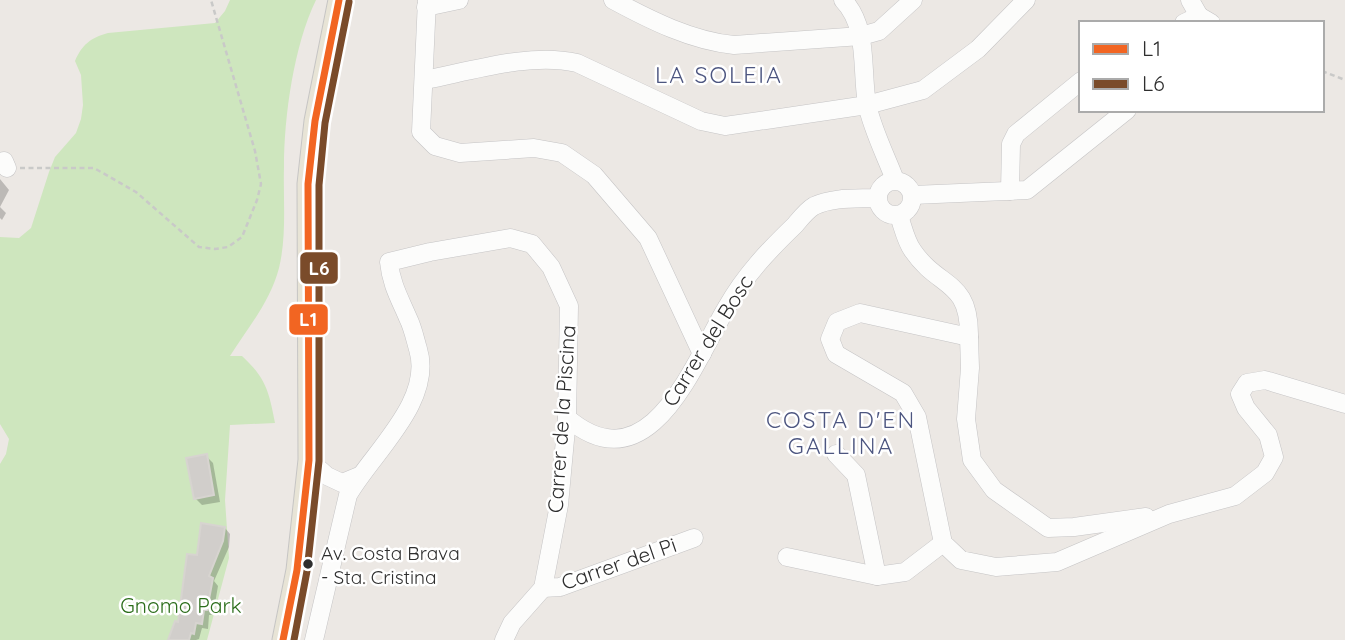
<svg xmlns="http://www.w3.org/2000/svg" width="1345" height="640" font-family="Quicksand,sans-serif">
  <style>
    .green { fill: #cee6be }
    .shadow { fill: #0003 }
    .building { fill: #d1cecb; stroke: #d7d4d0; stroke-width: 2 }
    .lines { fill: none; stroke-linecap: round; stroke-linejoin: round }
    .minor-casing { stroke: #c5c4c5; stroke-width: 19 }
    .major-casing { stroke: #c6c5c4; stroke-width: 23 }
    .path { stroke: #c9c9c8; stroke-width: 2.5; stroke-dasharray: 5 3.5; stroke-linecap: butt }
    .minor { stroke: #fcfcfb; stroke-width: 18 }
    .major { stroke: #e8e4d6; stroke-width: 21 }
    .bus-1-casing { stroke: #fff; stroke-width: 12 }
    .bus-2-casing { stroke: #fff; stroke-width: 12 }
    .bus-1 { stroke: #f26522; stroke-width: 7 }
    .bus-2 { stroke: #7a4b2a; stroke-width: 7 }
    .bus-dot { fill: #2e2e2e; stroke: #fff; stroke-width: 2.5 }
    .labels { text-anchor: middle; stroke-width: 5; stroke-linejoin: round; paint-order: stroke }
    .bus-label { font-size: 19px; fill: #2e2e2e; stroke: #fff; text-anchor: start }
    .street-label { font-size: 21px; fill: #2e2e2e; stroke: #fff }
    .park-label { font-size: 21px; fill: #2c6e1b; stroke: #fff }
    .neighbourhood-label { font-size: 23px; letter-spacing: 2px; fill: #4d5680; stroke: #fff }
    .line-badge { stroke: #fff; stroke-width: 2.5 }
    .badge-label { font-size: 19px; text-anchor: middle; font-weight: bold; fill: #fff }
  </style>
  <rect width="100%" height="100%" fill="#ece8e4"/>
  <path class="green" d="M 230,0 L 316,0 C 294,45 284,116 284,167 C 283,200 287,235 279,268 C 271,300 248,328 230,356 L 242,356 C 266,378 269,392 275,423 L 230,425 L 225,500 L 229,558 L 207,640 L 0,640 L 0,464 L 6,454 L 9,439 L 0,424 L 0,237 L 19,238 L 31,228 L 49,172 L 55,157 L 76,133 L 81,119 L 83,105 L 81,75 L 75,61 C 82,45 90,38 108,33 L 215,23 L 225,11 Z"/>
  <g class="shadow">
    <path d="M 0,179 L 9,190 L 0,207 L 6,213 L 2,220 L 0,218 Z"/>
    <path d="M 206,456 L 213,463 L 220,502 L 202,505 L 195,498 Z"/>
    <path d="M 225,528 L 230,534 L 229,547 L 214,581 L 218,586 L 213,615 L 209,615 L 208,629 L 202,628 L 199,639 L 196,640 L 170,640 L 180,624 L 198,557 Z"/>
  </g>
  <g class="building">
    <path d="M 207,454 L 214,495 L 194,499 L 186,458 Z"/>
    <path d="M 201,523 L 225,527 L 223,541 L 209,576 L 213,578 L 207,610 L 204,610 L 202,624 L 196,623 L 194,634 L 191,633 L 189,640 L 168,640 L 175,621 L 178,622 L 187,554 L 197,555 Z"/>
  </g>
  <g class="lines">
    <g class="minor-casing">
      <g id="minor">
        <path d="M 427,0 L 421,132 L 435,146 L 460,153 L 534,148 L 562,153 L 594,175 L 648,238 L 702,354"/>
        <path d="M 613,0 C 650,20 692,41 734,45 L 861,36 L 879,31 L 913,0"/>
        <path d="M 843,0 C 869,27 861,70 867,104 C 872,129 886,156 895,180"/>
        <path d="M 1190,0 L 1199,16"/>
        <path d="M 426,7 L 459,0"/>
        <path d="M 1184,23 L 1199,16 L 1211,23"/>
        <path d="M 425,80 C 471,71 531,52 577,63 L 701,121 L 725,126 L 867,105 L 923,90 L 978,49 L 1026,0"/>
        <path d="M 0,162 L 4,161 L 7,168"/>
        <circle cx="895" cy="198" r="17"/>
        <path d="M 1010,191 L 1011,144 L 1016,134 L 1081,81"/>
        <path d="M 913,195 L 1027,190 L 1127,110"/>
        <path d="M 899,216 C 903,227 906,242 913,251 C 939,289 970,279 969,337 L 860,313 L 837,322 L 830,339 L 836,354 L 903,393 L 917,417 L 943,543 L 961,560 L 996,567 L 1057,562 L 1169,514 L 1235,496 L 1265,473 L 1274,457 L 1268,435 L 1246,408 L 1240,394 L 1247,383 L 1265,380 L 1345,404"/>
        <path d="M 969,337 L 970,368 L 966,419 L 972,460 L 994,490 L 1048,528 L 1074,527 L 1146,517"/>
        <path d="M 567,418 C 650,488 694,362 727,307 C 745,275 769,250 795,225 C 800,219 807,210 814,206 C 833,197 856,199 877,198"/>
        <path d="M 836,454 L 856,475 L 877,576"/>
        <path d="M 309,460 L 327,476 L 342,483 L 359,476"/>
        <path d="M 787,557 L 877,576 L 905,572 L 943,543"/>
        <path d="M 543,588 L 560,587 L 694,538"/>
        <path d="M 314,640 L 348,495 C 372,453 434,401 418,349 C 415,339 413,328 408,318 C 400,299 391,284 389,262 L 430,252 L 510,238 L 532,244 L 551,267 L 569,306 L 567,418 L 559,505 L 543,588 L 512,623 L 504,640"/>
      </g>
    </g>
    <g class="major-casing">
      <path id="major" d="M 283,640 L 297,570 L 309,460 L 308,184 L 315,121 L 339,0"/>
    </g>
    <g class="path">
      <path d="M 1322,71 L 1345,80"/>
      <path d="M 20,168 L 94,168 L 136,192 L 199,247 L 215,249 L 228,247 L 242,237 L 257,200 L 261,184 L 255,151 L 211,0"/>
    </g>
    <use href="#minor" class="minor"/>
    <use href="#major" class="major"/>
    <g class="bus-1-casing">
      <path id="bus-1" d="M 283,640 L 297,570 L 309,460 L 308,184 L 315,121 L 339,0"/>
    </g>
    <g class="bus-2-casing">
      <path id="bus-2" d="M 294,640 L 307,571 L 319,461 L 319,185 L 325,123 L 349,2"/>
    </g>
    <use href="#bus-1" class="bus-1"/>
    <use href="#bus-2" class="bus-2"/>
  </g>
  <circle class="bus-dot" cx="308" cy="564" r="6"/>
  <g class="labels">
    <g class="bus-label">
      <text x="321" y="560">Av. Costa Brava<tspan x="321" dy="24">- Sta. Cristina</tspan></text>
    </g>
    <g class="street-label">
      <text transform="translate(708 341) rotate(-58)" y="7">Carrer del Bosc</text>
      <text transform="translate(562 419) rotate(-86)" y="7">Carrer de la Piscina</text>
      <text transform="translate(619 564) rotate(-19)" y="7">Carrer del Pi</text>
    </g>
    <g class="park-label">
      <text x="181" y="613">Gnomo Park</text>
    </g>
    <g class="neighbourhood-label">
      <text x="719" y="83">LA SOLEIA</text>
      <text x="841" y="428">COSTA D'EN<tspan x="841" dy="26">GALLINA</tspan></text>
    </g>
  </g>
  <g class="line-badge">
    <rect x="299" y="251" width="40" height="34" rx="7" fill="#7a4b2a"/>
    <rect x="288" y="303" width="41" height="33" rx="7" fill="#f26522"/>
  </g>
  <g class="badge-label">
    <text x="319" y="275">L6</text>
    <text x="308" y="326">L1</text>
  </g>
  <rect x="1079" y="21" width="245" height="91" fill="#ffffff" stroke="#ababab" stroke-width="2"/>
  <rect x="1093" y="44" width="35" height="10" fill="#f26522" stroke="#ababab" stroke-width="2"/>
  <text x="1142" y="56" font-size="21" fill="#2e2e2e">L1</text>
  <rect x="1093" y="79" width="35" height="10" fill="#7a4b2a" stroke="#ababab" stroke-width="2"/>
  <text x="1142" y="91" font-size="21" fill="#2e2e2e">L6</text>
</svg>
